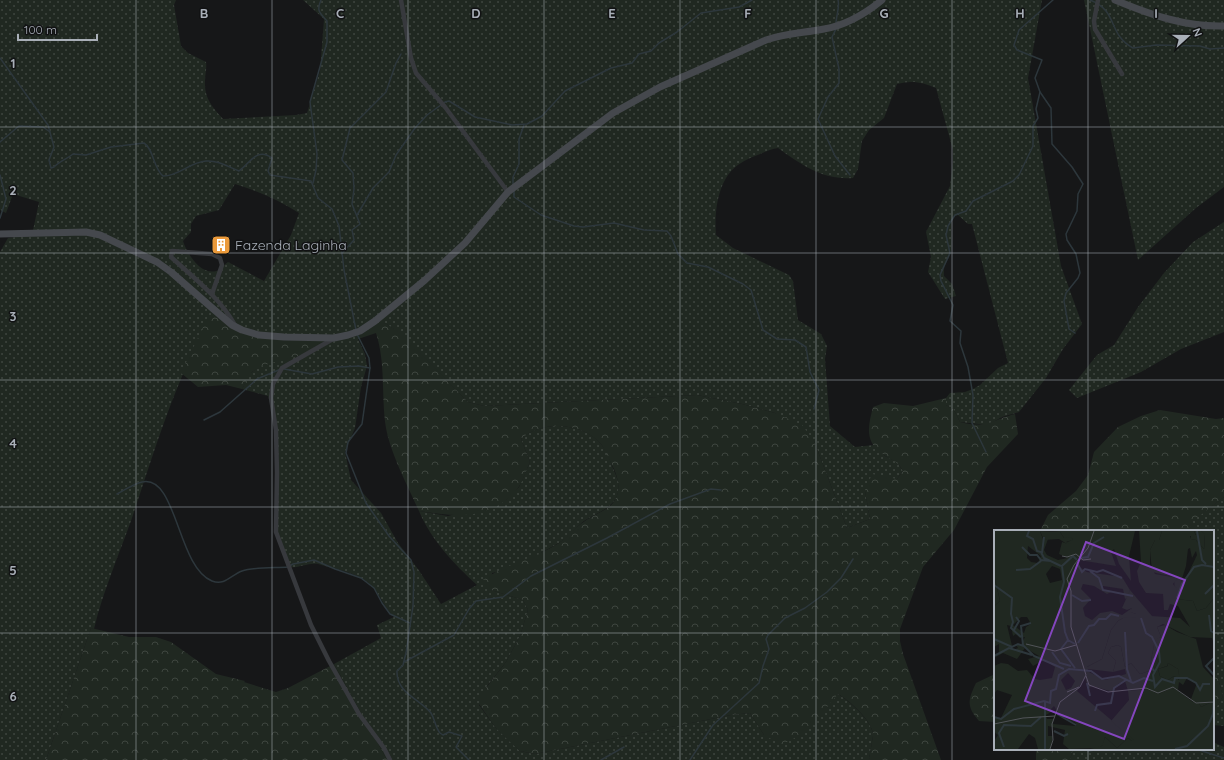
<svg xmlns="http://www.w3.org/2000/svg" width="1224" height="760" font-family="Quicksand,sans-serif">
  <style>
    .grass { fill: url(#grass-dots); fill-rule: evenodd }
    .forest { fill: url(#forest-crowns) }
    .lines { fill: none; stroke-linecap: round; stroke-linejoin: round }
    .stream { stroke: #2d373c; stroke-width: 1.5 }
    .minor { stroke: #37393d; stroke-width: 4.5 }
    .secondary { stroke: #45484d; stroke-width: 7 }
    .grid { fill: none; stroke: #a9afb8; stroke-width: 1; stroke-opacity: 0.55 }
    .labels { text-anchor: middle; stroke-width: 3; stroke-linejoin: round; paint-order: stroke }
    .poi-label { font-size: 14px; fill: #a9afb8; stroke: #111213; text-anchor: start }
    .inset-river { fill: none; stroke: #2d373c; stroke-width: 2 }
    .inset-road { fill: none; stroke: #515458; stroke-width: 1 }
    .view { fill: #8446be; fill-opacity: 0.15; stroke: #8446be; stroke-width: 2 }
    .inset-edge { fill: none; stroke: #a9afb8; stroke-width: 2 }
    .grid-label { font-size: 13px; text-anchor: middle; font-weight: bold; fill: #a9afb8; stroke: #111213; stroke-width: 3; stroke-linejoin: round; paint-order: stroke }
  </style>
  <defs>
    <pattern id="grass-dots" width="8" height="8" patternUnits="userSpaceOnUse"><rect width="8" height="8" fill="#202821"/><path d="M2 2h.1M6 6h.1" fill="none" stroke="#3e453f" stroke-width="1.8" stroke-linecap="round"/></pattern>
    <pattern id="forest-crowns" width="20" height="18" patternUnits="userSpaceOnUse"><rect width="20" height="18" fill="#202821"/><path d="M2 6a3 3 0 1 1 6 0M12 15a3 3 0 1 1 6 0" fill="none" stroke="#3e453f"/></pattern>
  </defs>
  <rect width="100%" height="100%" fill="#161718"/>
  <g class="grass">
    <path d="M 0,0 L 176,0 L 174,5 L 181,46 L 188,53 L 206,62 C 207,69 205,74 205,81 C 204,98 212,107 223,119 L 296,115 L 307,113 L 320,71 L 324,19 L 303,0 L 1042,0 L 1028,78 L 1061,266 L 1082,324 L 1063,349 L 1046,378 L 1019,412 L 1002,417 L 988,425 L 960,422 L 954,410 L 946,405 L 946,398 L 950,393 L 965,392 L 973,389 L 980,385 L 998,368 L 1008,363 L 972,224 L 968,224 L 958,215 L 953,217 C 949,229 953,240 951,252 C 948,263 943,262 944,276 L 952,284 L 956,296 L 945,299 L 928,272 L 931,257 L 926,232 L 950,186 L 953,162 L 953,150 L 936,88 C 922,82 912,80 897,84 L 884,118 L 869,130 L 862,141 L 858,169 L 853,178 C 822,180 802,165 778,148 C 770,149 763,153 755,156 C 750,158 745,160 741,163 C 718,176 714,211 716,235 L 733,248 L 789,275 L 793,281 L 798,320 L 821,334 L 827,346 L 825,359 L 830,426 L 855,447 L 874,445 L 885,456 L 897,462 L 903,471 L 897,479 L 865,491 L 870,519 L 847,528 L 814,441 L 775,413 L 742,404 L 697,395 L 484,406 L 468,402 L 401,334 L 385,323 L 358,339 L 365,354 L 367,366 L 361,387 L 355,428 L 345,452 L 351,480 L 381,513 L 398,543 L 418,569 L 441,604 L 477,585 C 454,564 431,540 419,511 L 448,516 L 506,500 L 519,487 L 530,462 L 521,439 C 541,420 583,422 601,444 C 606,450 610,459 612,466 C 616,475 620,483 618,492 C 615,508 596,513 584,521 C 578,525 573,533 566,538 C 553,548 509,570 492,573 L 491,590 L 523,600 L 528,610 L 520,636 L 506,662 L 487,686 L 479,705 L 495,727 L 520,751 L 535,754 L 731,715 L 750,713 L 764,735 L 830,701 L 838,694 C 848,700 874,722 873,736 C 872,743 870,752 869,760 L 387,760 L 334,664 L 381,638 L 377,625 L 394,617 C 386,609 382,600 376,591 C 365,574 336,569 318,564 C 309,562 297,569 287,567 L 278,535 L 276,505 L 279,460 L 274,418 L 268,396 L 242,389 C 245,384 247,377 251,373 C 263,361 287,359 303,355 L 181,373 L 183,374 C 163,421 148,470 132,518 C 119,555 103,591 94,629 L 91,628 L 46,760 L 0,760 L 0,252 L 8,238 L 32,235 L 39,202 L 13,194 L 6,213 L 0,210 ZM 235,184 C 258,191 279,200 299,213 L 291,235 L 264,281 L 228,262 C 225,264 222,268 219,270 C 202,278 187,254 183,241 L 191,232 L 191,224 L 196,216 L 219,210 Z"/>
    <path d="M 1084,0 L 1224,0 L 1224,187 L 1196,208 L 1138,260 Z"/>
    <path d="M 1224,222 L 1224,332 L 1181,349 L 1141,372 L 1077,398 L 1069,390 L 1097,355 L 1114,345 L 1138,307 L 1164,273 L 1193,242 Z"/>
    <path d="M 1224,497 L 1224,726 L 1213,725 L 1213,708 L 1218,705 L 1223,696 L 1213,661 L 1213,531 L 1189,531 L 1192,521 Z"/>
    <path d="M 1213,742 L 1224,747 L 1224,760 L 1070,760 L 1073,749 L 1213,749 Z"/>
  </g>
  <g class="forest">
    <path d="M 213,317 L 221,318 L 260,336 L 322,339 L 321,344 L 303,355 L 271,363 L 260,367 L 252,372 L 242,389 L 226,385 L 198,387 L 181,373 L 206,321 Z"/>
    <path d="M 385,323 L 402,334 L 468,402 L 484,406 L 697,395 L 742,404 L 775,413 L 802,425 L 814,441 L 847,528 L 870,519 L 865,491 L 872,474 L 897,479 L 903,471 C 897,460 894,462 884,455 C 864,442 868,427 873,407 L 884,403 L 913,406 L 946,398 L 946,405 L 954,410 L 960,422 C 988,429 991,420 1015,414 L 1018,434 L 987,467 L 954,530 L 923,567 L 900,629 L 900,641 L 903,654 L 941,760 L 869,760 C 870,752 872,743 873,736 C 874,722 849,700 838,694 L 807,731 L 782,745 L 764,735 L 750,713 L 731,715 L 535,754 L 520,751 L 510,742 L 495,727 L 479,704 L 479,697 L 506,662 L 520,636 L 528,610 L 523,600 L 491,590 L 484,585 L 483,580 C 504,565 532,559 554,546 C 566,540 574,528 585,521 C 593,515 606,511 613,503 C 621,492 619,481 614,469 C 610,461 606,451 601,444 C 582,422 542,420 521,439 L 530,462 C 526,470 523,481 518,488 C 492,521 456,517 419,511 C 408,486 391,455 386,428 C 381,396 386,364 376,333 L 358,339 L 358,335 L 369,326 Z"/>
    <path d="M 1160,410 L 1216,419 L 1224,418 L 1224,497 L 1193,521 L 1189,531 L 1040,531 L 1048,515 L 1076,491 L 1088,475 L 1094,452 L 1118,427 L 1141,416 Z"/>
    <path d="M 91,628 L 129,637 L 156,637 L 171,642 L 216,674 L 245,681 L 244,682 L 276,692 L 288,688 L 334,664 L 387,760 L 46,760 Z"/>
    <path d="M 1213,661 L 1223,696 L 1218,705 L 1213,708 Z"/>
    <path d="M 995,674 L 995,722 L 979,721 C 966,706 968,700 976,683 Z"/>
    <path d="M 1036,749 L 1073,749 L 1070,760 L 1036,760 Z"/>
  </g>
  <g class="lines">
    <g class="stream">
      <path d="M 1053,0 L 1019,30 L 1014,45 L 1017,50 L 1042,60 L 1035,78 L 1040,92 L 1051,108 L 1052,144 L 1072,167 L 1083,184 L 1078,194 L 1077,211 L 1066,234 L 1067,240 L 1076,254 L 1080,273 L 1078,278 L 1066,293 L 1064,301 L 1069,329 L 1075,333"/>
      <path d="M 1090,0 C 1119,11 1107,34 1133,48 L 1156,45 L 1200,46 L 1210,49 L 1224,48"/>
      <path d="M 836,24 C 836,16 840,7 838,0"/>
      <path d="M 836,29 L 832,37 L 839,69 L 839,83 L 828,97 L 818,119 L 835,156 L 850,175"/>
      <path d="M 0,58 L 48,125 L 54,147 L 49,160 L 51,168 L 54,167 C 60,161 67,159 73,154 L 86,155 L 111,147 L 144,143 C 154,149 153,168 163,176 C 179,176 190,162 206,161 C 218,160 228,167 239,171 C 250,163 257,147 272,158 L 268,171 L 270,175 L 311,181 L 318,198 L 332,209 L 339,226 L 344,270 L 356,330"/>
      <path d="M 0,142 L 19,126 L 43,127 L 50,132"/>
      <path d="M 0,175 L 6,199 L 0,218"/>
      <path d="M 313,183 L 316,170 L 317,154 L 310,102 L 327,42 L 327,21 C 320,13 316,11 321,0"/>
      <path d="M 513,185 L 513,177 L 519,164 L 519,139 L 524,125"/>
      <path d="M 514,191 L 514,197 L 541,215 L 574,226 L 583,227 L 614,223 L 644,230 L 667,231 L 671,236 L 678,254 L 687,263 L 708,267 L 743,284 L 751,290 L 763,330 L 777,339 L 795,340 L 806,347 L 810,372 L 819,390 L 814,409"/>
      <path d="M 357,215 L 373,188 L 389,172 L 396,155 L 415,128 L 427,115 L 445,102 L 449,101 L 475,117 L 512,125 L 527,124 L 542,116 L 565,91 L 611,68 L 632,63 L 639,54 L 651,51 L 659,43 L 677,32 L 701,13 L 739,7 L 752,0"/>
      <path d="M 343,252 L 354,240 L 352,230 L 360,224 L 352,204 L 354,189 L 353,173 L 342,160 L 350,128 L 386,92 L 396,63 L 401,54"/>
      <path d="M 357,334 L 369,358 L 370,368 L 362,424 L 348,442 L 346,453 L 366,503 L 389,536 L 411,560 L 414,572 L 413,606 L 406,653 L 403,665 L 397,671 C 396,693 420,699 431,713 C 435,719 435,727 440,733 L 443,735 L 449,732 L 462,736 L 456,747 L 469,760"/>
      <path d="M 284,369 L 312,374 L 338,367 L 359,366 L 370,368"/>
      <path d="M 204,420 L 220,412 L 257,379 L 281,369"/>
      <path d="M 986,452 L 972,423 L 973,395 L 968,367 L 960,343 L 961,331 L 950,321 L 953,305 L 941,281 L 940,275 L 950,253 L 946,235 L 948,226 L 955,215 L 966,211 L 973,201 L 1013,181 L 1019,175 L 1033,146 L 1033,126 L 1038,118 L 1036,109 L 1040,92"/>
      <path d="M 117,494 C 125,490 133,484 142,482 C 177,474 177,567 212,581 C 225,586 231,575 242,571 C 253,567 275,568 288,567 L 293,564 L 314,560 L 335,569 L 361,578 L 374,588 L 382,603 L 390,614 L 410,623"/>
      <path d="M 404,662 L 454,635 L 469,609 L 476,601 L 503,597 L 531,576 L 607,538 L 670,504 L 711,489 L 721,490"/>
      <path d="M 1196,749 L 1224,758"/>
      <path d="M 1088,751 L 1102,749"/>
      <path d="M 601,760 L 624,747"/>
      <path d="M 690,760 L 713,725 L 759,683 L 763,666 L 769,649 L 766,639 L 768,635 L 785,618 L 805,608 L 827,592 L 841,578 L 853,559"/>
    </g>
    <g class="minor">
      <path d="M 401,0 L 411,58 L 416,73 L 445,107 L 508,192"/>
      <path d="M 1098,0 L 1094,21 L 1095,29 L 1122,74"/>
      <path d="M 212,294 L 222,265 L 220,258 L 212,254 L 172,251 L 171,257 C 194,278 220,298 235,325"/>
      <path d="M 333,339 L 282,368 L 273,384 L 271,398 L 276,430 L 277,473 L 276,532 L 311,625 L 329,661 L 359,714 L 384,748 L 390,760"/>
    </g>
    <g class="secondary">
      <path d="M 1115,0 C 1151,15 1185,27 1224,26"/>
      <path d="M 0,234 L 86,232 L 100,235 L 157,262 L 171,272 L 211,307 L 232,325 L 242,330 L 259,335 L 284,337 L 334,338 L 348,335 L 360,331 L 375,321 L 425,280 L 465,243 L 508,192 L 613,113 L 660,87 L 766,40 C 785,33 804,33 824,29 C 847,25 865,14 882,0"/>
    </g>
  </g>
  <path class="grid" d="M 136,0 L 136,760M 272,0 L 272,760M 408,0 L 408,760M 544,0 L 544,760M 680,0 L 680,760M 816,0 L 816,760M 952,0 L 952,760M 1088,0 L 1088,531M 0,127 L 1224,127M 0,253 L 1224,253M 0,380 L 1224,380M 0,507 L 1224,507M 0,633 L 995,633M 1213,633 L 1224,633M 1088,749 L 1088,760"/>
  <defs>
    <g id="building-square" transform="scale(1)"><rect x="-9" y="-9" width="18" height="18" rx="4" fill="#eb9a3b" stroke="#111213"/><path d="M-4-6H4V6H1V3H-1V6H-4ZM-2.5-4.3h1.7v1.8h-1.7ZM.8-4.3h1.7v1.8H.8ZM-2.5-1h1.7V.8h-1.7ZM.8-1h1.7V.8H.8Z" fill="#fff"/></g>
  </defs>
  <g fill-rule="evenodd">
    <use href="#building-square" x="221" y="245"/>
  </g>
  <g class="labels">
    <g class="poi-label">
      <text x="235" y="250">Fazenda Laginha</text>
    </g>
  </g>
  <g transform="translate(994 530)">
    <rect width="220" height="220" fill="#161718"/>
    <path d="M 0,1 L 46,1 L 49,9 L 54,9 L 50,20 L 53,25 L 64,30 L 74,28 L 65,24 L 68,12 L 75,14 L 72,13 L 79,9 L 70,8 L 66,2 L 55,1 L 141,1 L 135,26 L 137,51 L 125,34 L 120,19 L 117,22 L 122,36 L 85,30 L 83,32 L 84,36 L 93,42 L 128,47 L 136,60 L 135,67 L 131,69 L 129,59 L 109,56 L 108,59 L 117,62 L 113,64 L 100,56 L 89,54 L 87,59 L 97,69 L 89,78 L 91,86 L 98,90 L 106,83 L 118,81 L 128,85 L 138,78 L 137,82 L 142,84 L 142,88 L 129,88 L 124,91 L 117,100 L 108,129 L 93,137 L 93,141 L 111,150 L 132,144 L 131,139 L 119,142 L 122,131 L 114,123 L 117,117 L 124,115 L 127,117 L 131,137 L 137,133 L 146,144 L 155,141 L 161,109 L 167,107 L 163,97 L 171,95 L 183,102 L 202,109 L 209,137 L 220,149 L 220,171 L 207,177 L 205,173 L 199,172 L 197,169 L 203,153 L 193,148 L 189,155 L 185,152 L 184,160 L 179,157 L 165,164 L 153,159 L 134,161 L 131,151 L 124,154 L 119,162 L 98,156 L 94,159 L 91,147 L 83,161 L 141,210 L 139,212 L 134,208 L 123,218 L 111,207 L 109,215 L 105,218 L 75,219 L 69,214 L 71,200 L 54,196 L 54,206 L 59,206 L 56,219 L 44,219 L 41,208 L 35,204 L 24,219 L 0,219 L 0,211 L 4,205 L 0,202 L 0,187 L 7,188 L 18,165 L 3,160 L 0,164 L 0,136 L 7,133 L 14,134 L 24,141 L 33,140 L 41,149 L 46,150 L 58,148 L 61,137 L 50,130 L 39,136 L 34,129 L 45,126 L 31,118 L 23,129 L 9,123 L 0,128 L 5,124 L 5,114 L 0,117 L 0,121 L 0,76 L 6,71 L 0,45 ZM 34,16 L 47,26 L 44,33 L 37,32 L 33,28 ZM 58,36 L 66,39 L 68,50 L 56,53 L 52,44 ZM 27,87 L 33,87 L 37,94 L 32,97 L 30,103 L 19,95 ZM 13,95 L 17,96 L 19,106 L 22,104 L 26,108 L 31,107 L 27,115 L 22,115 L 24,118 L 19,120 ZM 174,133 L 184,139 L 185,150 L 180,146 L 174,150 L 166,146 L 164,139 L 173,136 L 173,138 ZM 74,143 L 81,151 L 77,158 L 72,160 L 67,150 ZM 60,176 L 66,186 L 82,193 L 81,196 L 59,194 L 59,189 L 53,189 L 52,185 L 59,181 L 57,179 ZM 168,1 L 200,1 L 202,6 L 196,6 L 197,9 L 202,10 L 210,19 L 211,6 L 207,1 L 220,1 L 220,68 L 212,78 L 203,81 L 199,71 L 181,69 L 180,47 L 158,42 L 156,20 L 161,10 L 165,10 ZM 196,18 L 198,28 L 202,21 L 203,25 L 193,46 L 187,52 L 192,36 L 194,19 Z" fill="#202821" fill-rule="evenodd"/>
    <path d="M 46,1 L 66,2 L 70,8 L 77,7 L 79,10 L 72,12 L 77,14 L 73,14 L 65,9 L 50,10 ZM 145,1 L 168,1 L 165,10 L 161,10 L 156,20 L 156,34 L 161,44 L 184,48 L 179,54 L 183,59 L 182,69 L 199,71 L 203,81 L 212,78 L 220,68 L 220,114 L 218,108 L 196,107 L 169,94 L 163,97 L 167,107 L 161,110 L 155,141 L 146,144 L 137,133 L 131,137 L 127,117 L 124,115 L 117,117 L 114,123 L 122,131 L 119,142 L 94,139 L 93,142 L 93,137 L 108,129 L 117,100 L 124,91 L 129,88 L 142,87 L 142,84 L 136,82 L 138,78 L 133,80 L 128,78 L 136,60 L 158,86 L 186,88 L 196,97 L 184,76 L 176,74 L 174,80 L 170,80 L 169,64 L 152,63 L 145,52 L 143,41 L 147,32 ZM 200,1 L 207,1 L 211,4 L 210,19 L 202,10 L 197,9 L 197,5 L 202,5 ZM 0,45 L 6,71 L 0,76 ZM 174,133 L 184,139 L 186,150 L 180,146 L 174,150 L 166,146 L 164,139 L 174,136 ZM 179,157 L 199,172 L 205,173 L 207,177 L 220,171 L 220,219 L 96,219 L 108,216 L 111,207 L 123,218 L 134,208 L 138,211 L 140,210 L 117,191 L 135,170 L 134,161 L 153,159 L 165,164 Z" fill="#202821"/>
    <path class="inset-river" d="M 35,1 L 33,6 L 39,9 L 43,21 L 47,22 L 50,28 L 67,36M 203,1 L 208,30 L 212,34M 28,17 L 36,25 L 43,25 L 47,30 L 57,31M 48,23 L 50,7M 87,28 L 94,27 L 100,13 L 110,7M 83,33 L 88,42 L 91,39 L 103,42 L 109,40 L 128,48M 22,40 L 36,39 L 47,31M 96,41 L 105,48 L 109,60 L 139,66M 0,55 L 18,68 L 17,84 L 19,92 L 17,98 L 27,107M 211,64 L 220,55M 78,65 L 88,71 L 97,70M 183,68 L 188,54 L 200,37 L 208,35 L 220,37M 215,85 L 217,101 L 220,103M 147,88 L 152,103 L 158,107 L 165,121 L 166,132 L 159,145 L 161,157 L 168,149 L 180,153 L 181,148 L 193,148 L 202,153 L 206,160 L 209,154 L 216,154M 20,100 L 25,91 L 22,87M 131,102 L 133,139 L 137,151M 0,109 L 18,117 L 24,114 L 30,116 L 40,126 L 70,139M 74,110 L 67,119 L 81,138M 84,113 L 95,96 L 100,95 L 105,89 L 112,89 L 117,84 L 125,86M 81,114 L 74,110 L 71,102 L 66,67 L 70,52 L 68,36 L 79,26 L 83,30M 29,115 L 27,96 L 37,93M 58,122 L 66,133 L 77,136M 0,126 L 15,118 L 38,125M 160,128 L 158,138 L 161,142M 220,128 L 212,136 L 220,145M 93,153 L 96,166M 51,172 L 51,219M 101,181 L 103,175 L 117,173 L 120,158 L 132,150M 63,184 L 82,195M 0,187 L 7,189 L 20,179 L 50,171 L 56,173 L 57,161 L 62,159 L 65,145 L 75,139 L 97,141 L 108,149 L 125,146 L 139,153 L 150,148 L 159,151M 60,201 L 70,206 L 74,204M 10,217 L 5,203 L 10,195 L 37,196 L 47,187M 181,219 L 193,216 L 214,196 L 219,184 L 220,167"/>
    <path class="inset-road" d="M 68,26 L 73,27 L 82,24 L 89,30 L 97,29M 32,114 L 61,121 L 82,115M 92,146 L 95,155 L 114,162 L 152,158 L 164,163 L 179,157 L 202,173 L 220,172M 73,162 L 85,157M 0,194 L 29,188 L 61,186M 56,219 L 59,210 L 58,194 L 66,172 L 86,157 L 92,145 L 77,97 L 77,61 L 73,49 L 80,35 L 94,18 L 100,1"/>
    <path class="view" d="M 92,12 L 191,50 L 130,209 L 31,171 Z"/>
    <rect width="220" height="220" class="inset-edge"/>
  </g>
  <g class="grid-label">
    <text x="204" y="18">B</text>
    <text x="340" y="18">C</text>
    <text x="476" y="18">D</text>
    <text x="612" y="18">E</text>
    <text x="748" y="18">F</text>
    <text x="884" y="18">G</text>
    <text x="1020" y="18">H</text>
    <text x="1156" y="18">I</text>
    <text x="13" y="68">1</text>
    <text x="13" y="195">2</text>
    <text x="13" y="321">3</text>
    <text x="13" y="448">4</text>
    <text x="13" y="575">5</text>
    <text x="13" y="701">6</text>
  </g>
  <g transform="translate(1188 36) rotate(69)" stroke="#111213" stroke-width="3" paint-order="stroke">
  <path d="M0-3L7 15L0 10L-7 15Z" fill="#a9afb8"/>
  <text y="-6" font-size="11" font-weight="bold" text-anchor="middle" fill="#a9afb8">N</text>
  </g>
  <path d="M18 34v6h79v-6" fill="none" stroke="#a9afb8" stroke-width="2"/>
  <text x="24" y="34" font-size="12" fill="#a9afb8" stroke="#111213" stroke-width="3" paint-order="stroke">100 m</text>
</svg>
